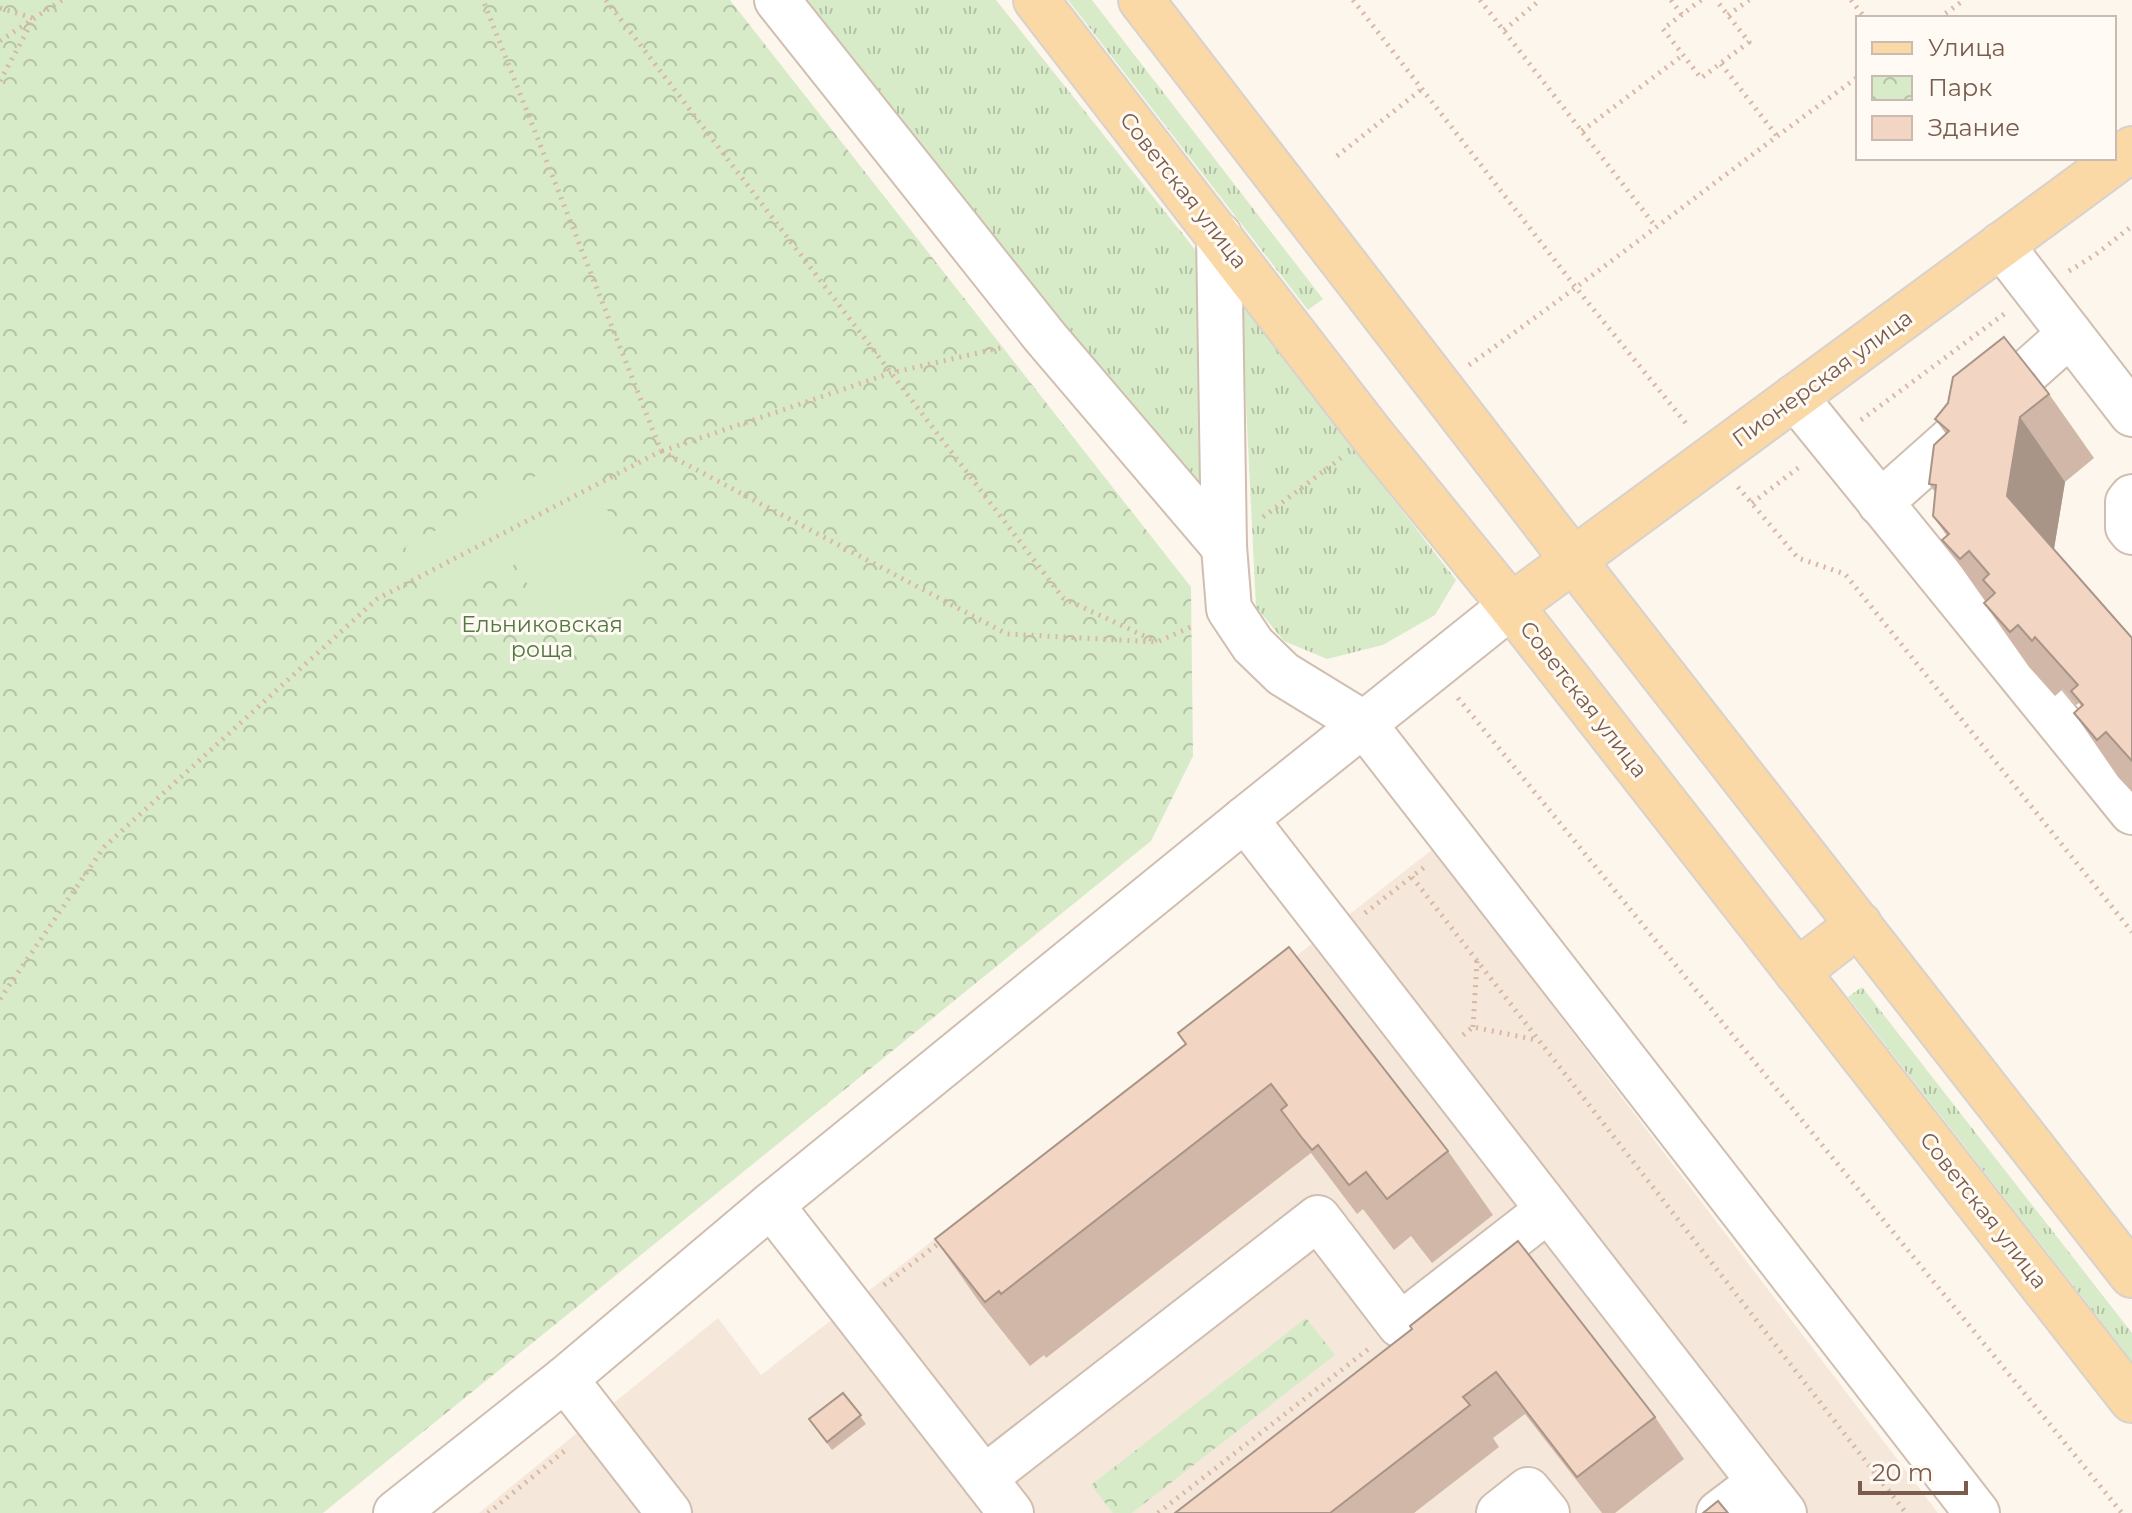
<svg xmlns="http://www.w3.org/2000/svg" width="2132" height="1513" font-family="Montserrat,sans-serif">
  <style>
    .residential { fill: #f5e8da }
    .grass { fill: url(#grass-tufts) }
    .park { fill: url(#park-crowns) }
    .pitch { fill: #d8ebc9 }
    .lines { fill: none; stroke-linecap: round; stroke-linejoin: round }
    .minor-casing { stroke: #d0beb0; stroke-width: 48 }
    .major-casing { stroke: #d9d1cd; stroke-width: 48 }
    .path { stroke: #d8b8a5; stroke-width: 5; stroke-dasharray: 2 6; stroke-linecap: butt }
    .minor { stroke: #fff; stroke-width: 44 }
    .major { stroke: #fad9a6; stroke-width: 44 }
    .wall { fill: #d0b7a8 }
    .shaded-wall { fill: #a99588 }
    .building { fill: #f2d5c3; stroke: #a99588; stroke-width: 2 }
    .labels { text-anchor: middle; stroke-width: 6; stroke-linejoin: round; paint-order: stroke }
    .street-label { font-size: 22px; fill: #795c4d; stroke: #fffaf3 }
    .park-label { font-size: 22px; fill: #537942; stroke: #fffaf3 }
  </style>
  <defs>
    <pattern id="grass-tufts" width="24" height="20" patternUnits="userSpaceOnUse" patternTransform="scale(2)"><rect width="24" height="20" fill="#d8ebc9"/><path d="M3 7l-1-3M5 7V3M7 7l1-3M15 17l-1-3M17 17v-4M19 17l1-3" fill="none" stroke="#b4c2a5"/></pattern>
    <pattern id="park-crowns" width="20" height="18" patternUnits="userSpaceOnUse" patternTransform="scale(2)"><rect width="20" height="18" fill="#d8ebc9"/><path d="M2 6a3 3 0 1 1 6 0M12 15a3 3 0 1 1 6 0" fill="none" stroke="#b4c2a5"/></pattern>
  </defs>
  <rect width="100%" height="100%" fill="#fdf6ec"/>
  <path class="residential" d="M 1433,849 L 1938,1513 L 479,1513 L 718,1318 L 761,1375 Z"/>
  <g class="grass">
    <path d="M 801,0 L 996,0 L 1197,252 L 1208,521 Z"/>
    <path d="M 1068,0 L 1092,0 L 1323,299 L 1308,310 Z"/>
    <path d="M 1241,303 L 1456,580 L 1435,615 L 1383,645 L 1327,659 L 1284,641 L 1256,607 Z"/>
    <path d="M 1862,987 L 2132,1333 L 2132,1361 L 1848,997 Z"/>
  </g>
  <g class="park">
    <path d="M 0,0 L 730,0 L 1191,587 L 1193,756 L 1151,841 L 323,1513 L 0,1513 Z"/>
    <path d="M 1306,1318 L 1335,1355 L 1132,1513 L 1113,1513 L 1091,1485 Z"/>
  </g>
  <path class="pitch" d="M 578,453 L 644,581 L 555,632 L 516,564 L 438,604 L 405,547 Z"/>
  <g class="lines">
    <g class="minor-casing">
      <g id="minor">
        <path d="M 777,0 L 1045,337 L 1224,547"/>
        <path d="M 1219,235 L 1224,547 L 1229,609 L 1253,645 L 1283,674 L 1363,723 L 1977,1513"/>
        <path d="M 2001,245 L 2132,414"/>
        <path d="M 1795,397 L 2132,812"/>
        <path d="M 2132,497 L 2128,502 L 2128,527 L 2132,532"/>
        <path d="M 1880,503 L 2070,334"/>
        <path d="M 1245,819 L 1784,1513"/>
        <path d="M 771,1205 L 984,1478 L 1318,1218 L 1400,1325 L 1548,1210"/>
        <path d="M 565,1379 L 669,1513"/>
        <path d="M 984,1478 L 1011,1513"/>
        <path d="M 396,1513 L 565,1379 L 771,1205 L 1245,819 L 1511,606"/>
        <path d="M 1499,1513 L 1528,1490 L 1547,1513"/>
        <path d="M 1719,1513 L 1760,1482"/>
      </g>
    </g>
    <g class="major-casing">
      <g id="major">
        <path d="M 1036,0 L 1372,435 L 1511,606 L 2132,1400"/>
        <path d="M 1141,0 L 1574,561 L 2132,1275"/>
        <path d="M 1511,606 L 2132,149"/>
        <path d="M 1797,972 L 1859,924"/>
      </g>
    </g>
    <g class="path">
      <path d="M 606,0 L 1063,598 L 1157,642"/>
      <path d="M 1353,0 L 1577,289 L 1689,427"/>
      <path d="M 1480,0 L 1656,227"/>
      <path d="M 1671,0 L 1682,15"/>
      <path d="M 1701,0 L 1663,29 L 1701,78 L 1749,42 L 1716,0"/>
      <path d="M 1851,0 L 1865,18"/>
      <path d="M 0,8 L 33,18"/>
      <path d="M 1728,15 L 1749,0"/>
      <path d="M 1939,18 L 1964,0"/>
      <path d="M 1504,30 L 1540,0"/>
      <path d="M 0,41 L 62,0"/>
      <path d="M 1721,64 L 1777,136"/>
      <path d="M 0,81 L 32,22"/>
      <path d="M 1582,131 L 1683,55"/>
      <path d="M 1337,156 L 1422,89"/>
      <path d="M 2069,271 L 2095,255 L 2132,226"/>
      <path d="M 1469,365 C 1601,272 1727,171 1858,77"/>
      <path d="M 1861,420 L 2004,314"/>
      <path d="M 661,451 L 1007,634 L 1157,642 L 1195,625"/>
      <path d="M 662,451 L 891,373 L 1004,347"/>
      <path d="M 1738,487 L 1798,558 L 1845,574 L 2132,932"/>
      <path d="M 1752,503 L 1802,465"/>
      <path d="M 1263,517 L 1341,458"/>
      <path d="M 1458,698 L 2122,1513"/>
      <path d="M 1412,877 L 1906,1513"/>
      <path d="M 1365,913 L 1427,865"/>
      <path d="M 0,999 L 104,847 L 377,599 L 661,451 L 483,0"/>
      <path d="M 1473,1027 L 1477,961"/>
      <path d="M 1463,1035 L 1473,1027 L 1537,1040"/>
      <path d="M 884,1285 L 943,1240"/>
      <path d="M 488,1513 L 568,1448"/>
      <path d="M 1158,1513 L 1371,1347"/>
    </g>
    <use href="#minor" class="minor"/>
    <use href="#major" class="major"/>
  </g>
  <g class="wall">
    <path d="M 2049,394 L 2094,458 L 2065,482 L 2054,549 L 2132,638 L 2132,792 L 2118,777 L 2074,713 L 2081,706 L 2079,703 L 2076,705 L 2063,689 L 2055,696 L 2029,667 L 1984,603 L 1985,601 L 1942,540 L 1947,536 L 1933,516 L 1935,492 L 1929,484 L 1946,434 L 1935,419 Z"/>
    <path d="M 1186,1044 L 1448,1151 L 1493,1215 L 1432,1263 L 1411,1236 L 1394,1250 L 1363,1209 L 1357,1214 L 1311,1153 L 1046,1358 L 1044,1355 L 1030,1366 L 980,1303 L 935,1239 Z"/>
    <path d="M 1412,1329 L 1655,1417 L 1684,1459 L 1615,1513 L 1602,1513 L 1525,1414 L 1493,1438 L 1499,1447 L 1414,1513 L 1175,1513 Z"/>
    <path d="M 843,1393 L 866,1424 L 832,1450 L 809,1419 Z"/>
  </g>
  <path class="shaded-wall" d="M 2020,417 L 2065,482 L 2052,561 L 2007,496 Z"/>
  <g class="building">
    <path d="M 2004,337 L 2049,394 L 2020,417 L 2007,496 L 2132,638 L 2132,761 L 2106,732 L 2097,740 L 2074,713 L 2083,705 L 2071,691 L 2078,685 L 2035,637 L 2032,641 L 2018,625 L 2010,632 L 1984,603 L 1995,593 L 1983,580 L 1989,574 L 1969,551 L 1960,559 L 1942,540 L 1949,534 L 1933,516 L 1936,485 L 1929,484 L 1934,445 L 1949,431 L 1935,419 L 1948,403 L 1953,377 Z"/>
    <path d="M 1289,947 L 1448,1151 L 1387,1199 L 1366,1172 L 1349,1185 L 1318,1145 L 1312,1150 L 1302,1138 L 1281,1110 L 1287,1105 L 1271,1084 L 1001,1294 L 999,1291 L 985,1302 L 935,1239 L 1186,1044 L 1178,1033 Z"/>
    <path d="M 1518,1241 L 1655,1417 L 1577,1477 L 1496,1372 L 1463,1397 L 1470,1405 L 1330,1513 L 1175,1513 L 1412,1329 L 1410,1326 Z"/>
    <path d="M 843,1393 L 861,1415 L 827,1442 L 809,1419 Z"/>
    <path d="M 1718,1501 L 1728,1513 L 1703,1513 Z"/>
  </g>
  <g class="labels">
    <g class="street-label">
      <text transform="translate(1184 190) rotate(52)" y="8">Советская улица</text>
      <text transform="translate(1822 378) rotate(-36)" y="8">Пионерская улица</text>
      <text transform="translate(1584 699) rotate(52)" y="8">Советская улица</text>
      <text transform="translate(1984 1210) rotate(52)" y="8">Советская улица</text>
    </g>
    <g class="park-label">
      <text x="542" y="632">Ельниковская<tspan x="542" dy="25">роща</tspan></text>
    </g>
  </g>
  <rect x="1856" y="16" width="260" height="144" fill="#fffaf3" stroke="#c9bbb1" stroke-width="2"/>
  <rect x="1872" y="42" width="40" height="12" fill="#fad9a6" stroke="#c9bbb1" stroke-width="2"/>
  <text x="1928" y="56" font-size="24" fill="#795c4d">Улица</text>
  <rect x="1872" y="76" width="40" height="24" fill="url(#park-crowns)" stroke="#c9bbb1" stroke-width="2"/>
  <text x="1928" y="96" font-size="24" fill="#795c4d">Парк</text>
  <rect x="1872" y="116" width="40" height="24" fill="#f2d5c3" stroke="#c9bbb1" stroke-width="2"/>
  <text x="1928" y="136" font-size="24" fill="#795c4d">Здание</text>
  <path d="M1860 1481v12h106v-12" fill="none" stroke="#795c4d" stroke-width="4"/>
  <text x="1872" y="1481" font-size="24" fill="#795c4d" stroke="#fffaf3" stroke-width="6" paint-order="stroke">20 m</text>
</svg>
